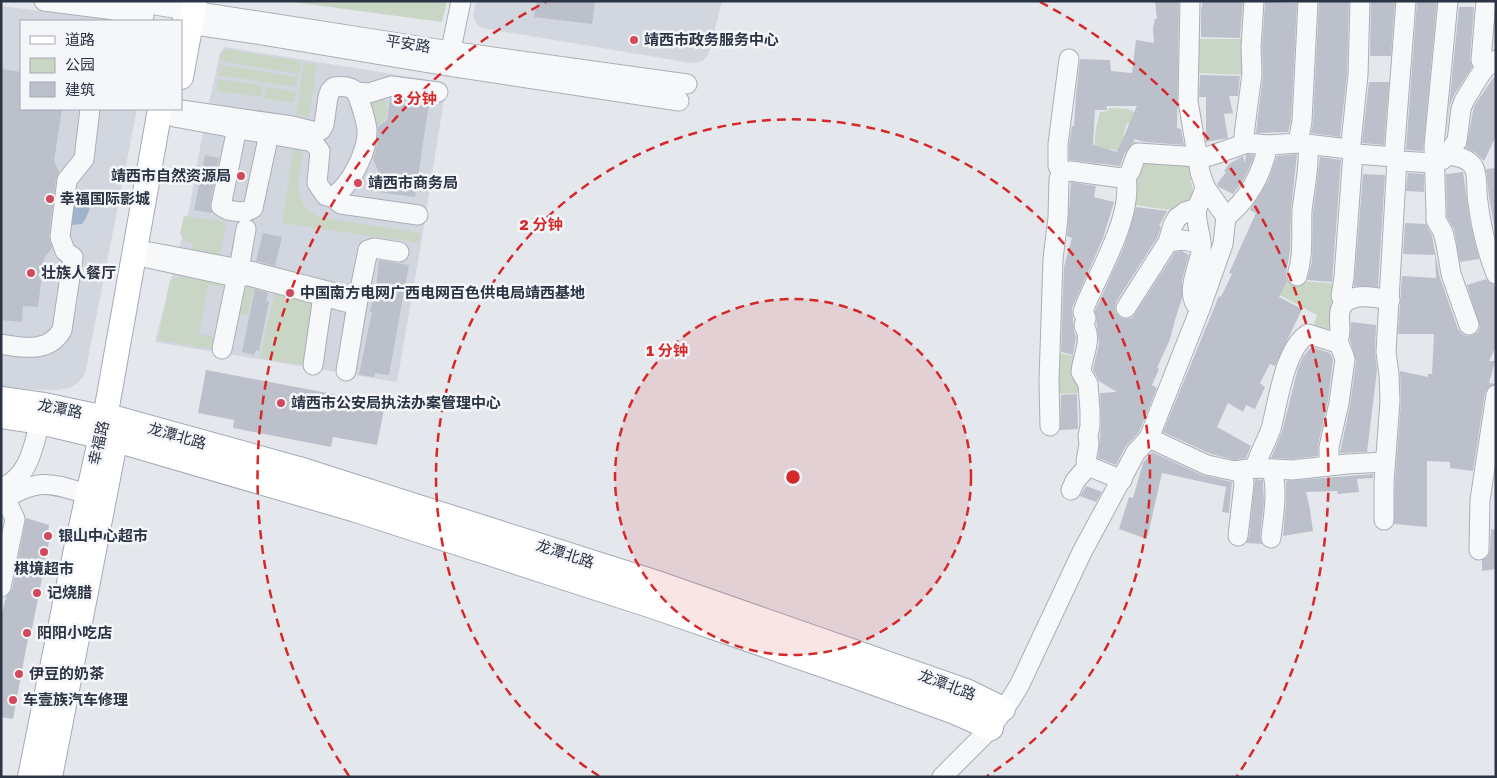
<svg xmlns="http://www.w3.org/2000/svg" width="1497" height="778" font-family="'Golos Text','Noto Sans SC',sans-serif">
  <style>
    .built { fill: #d2d6de }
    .green { fill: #c9d6c5 }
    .water { fill: #9fb4cc }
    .building { fill: #bbc0ca; fill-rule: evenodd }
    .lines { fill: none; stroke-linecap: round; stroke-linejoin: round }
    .minor-casing { stroke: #a9aeb7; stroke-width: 21 }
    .major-casing { stroke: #a3abb8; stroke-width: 26 }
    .minor { stroke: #f7f8fa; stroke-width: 19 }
    .major { stroke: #fff; stroke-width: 24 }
    .ring { fill: none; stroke: #d62828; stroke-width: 2.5; stroke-dasharray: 9 6 }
    .poi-dot { fill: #d1495b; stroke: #f4f6f9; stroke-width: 2 }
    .labels { text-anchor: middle; stroke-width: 5; stroke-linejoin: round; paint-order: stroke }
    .poi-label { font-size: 15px; font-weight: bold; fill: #2b3445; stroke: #f4f6f9; text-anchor: start }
    .street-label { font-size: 15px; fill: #2b3445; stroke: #f4f6f9 }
    .centre { fill: #d62828; stroke: #f4f6f9; stroke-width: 2.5 }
    .ring-label { font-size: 15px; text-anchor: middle; font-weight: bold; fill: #d62828; stroke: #f4f6f9; stroke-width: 5; stroke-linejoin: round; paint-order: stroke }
  </style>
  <rect width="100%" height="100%" fill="#e4e7ec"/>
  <g class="built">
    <path d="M 476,1 L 722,1 L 709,53 L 703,61 L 692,63 L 482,28 L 476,23 L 473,16 Z"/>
    <path d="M 1,6 L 119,21 L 21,21 L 21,109 L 137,109 L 85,374 L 79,382 L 69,388 L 58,390 L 18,389 L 1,386 Z"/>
    <path d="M 225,47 L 442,82 L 444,86 L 445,93 L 421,244 L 397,382 L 155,342 L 189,210 L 204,126 L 220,53 Z"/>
  </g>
  <g class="green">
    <path d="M 285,1 L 447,1 L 442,22 Z"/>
    <path d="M 1196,39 L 1247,39 L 1248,75 L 1195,73 Z"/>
    <path d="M 226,49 L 302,62 L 299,74 L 220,61 L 221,53 Z"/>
    <path d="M 304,63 L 317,65 L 309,117 L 296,115 Z"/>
    <path d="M 220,65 L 298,77 L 296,87 L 218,75 Z"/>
    <path d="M 218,79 L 263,86 L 261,97 L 217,91 Z"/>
    <path d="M 266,87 L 296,92 L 294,103 L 264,98 Z"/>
    <path d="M 383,100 L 387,100 L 386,118 L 376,127 L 370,125 L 365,105 Z"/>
    <path d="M 1109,108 L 1128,109 L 1139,114 L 1135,125 L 1127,123 L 1123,136 L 1143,145 L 1131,155 L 1110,149 L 1105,162 L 1097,162 L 1095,171 L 1092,170 L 1096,128 L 1100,112 L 1108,111 Z"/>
    <path d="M 294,146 L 304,148 C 300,173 289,210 324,218 L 420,233 L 419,243 L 282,223 Z"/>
    <path d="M 1139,161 L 1190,163 C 1189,168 1191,188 1195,194 L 1193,200 L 1169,210 L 1129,204 Z"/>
    <path d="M 184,216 L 226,222 L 220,255 L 235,258 L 191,258 L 193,243 L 187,242 L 180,234 Z"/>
    <path d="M 181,269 L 223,278 L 228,288 L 208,285 L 199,334 L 219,338 L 217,350 L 158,340 L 170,280 L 179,277 Z"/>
    <path d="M 1270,272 L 1288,280 L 1290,278 L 1303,281 L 1339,284 L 1333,303 L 1332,331 L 1330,334 L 1312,329 L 1317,315 L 1263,286 Z"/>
    <path d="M 242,284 L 263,286 L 263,290 L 254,289 L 248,316 L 234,313 Z"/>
    <path d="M 275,290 L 315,299 L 309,366 L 260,358 Z"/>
    <path d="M 1057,353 L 1080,357 L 1087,393 L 1053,394 Z"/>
  </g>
  <path class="water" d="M 80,189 L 84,189 C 95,199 90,213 82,224 L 73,225 L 70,223 C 71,212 70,195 80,189 Z"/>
  <g class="building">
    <path d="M 537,1 L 595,1 L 592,24 L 534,17 Z"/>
    <path d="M 1155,1 L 1179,1 L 1177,128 L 1181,129 L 1184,145 L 1145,142 L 1134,139 L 1133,143 L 1125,152 L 1120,166 L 1069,160 L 1069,145 L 1072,126 L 1074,126 L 1076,95 L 1080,59 L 1110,60 L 1111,71 L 1132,73 L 1136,40 L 1154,43 L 1153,28 L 1155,19 L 1157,19 ZM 1107,106 L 1137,106 L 1117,152 L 1093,145 L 1095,110 L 1107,110 Z"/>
    <path d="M 1203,1 L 1243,1 L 1240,38 L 1201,37 L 1201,10 Z"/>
    <path d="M 1319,1 L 1349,1 L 1347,74 L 1340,137 L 1311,133 L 1313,122 Z"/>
    <path d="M 1371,1 L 1395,1 L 1391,56 L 1370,56 Z"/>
    <path d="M 1417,1 L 1437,1 L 1423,151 L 1406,150 Z"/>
    <path d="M 1265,2 L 1297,3 L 1291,120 L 1288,132 L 1256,133 L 1263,75 L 1262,47 Z"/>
    <path d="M 1459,7 L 1474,7 L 1470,59 L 1472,67 L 1454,95 L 1450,105 L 1446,137 Z"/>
    <path d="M 1,69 L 21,72 L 21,109 L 62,109 L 54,161 L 59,172 L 56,179 L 49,236 L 52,248 L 44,258 L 38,307 L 23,306 L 22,322 L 1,320 Z"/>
    <path d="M 1496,74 L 1496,136 L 1484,161 L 1476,153 L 1466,148 L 1474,106 Z"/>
    <path d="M 1200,75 L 1240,76 L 1238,96 L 1229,96 L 1233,113 L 1224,114 L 1228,138 L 1206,142 L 1206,97 L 1199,97 Z"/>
    <path d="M 1369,82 L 1389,82 L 1384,145 L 1362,143 Z"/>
    <path d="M 390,98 L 429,103 L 415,197 L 377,192 L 379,173 L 373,159 L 378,141 L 378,127 L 387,120 Z"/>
    <path d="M 1248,154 L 1254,155 L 1252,162 L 1244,179 L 1233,194 L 1219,187 L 1217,184 L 1226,172 L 1224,171 L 1229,164 L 1243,156 L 1245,163 L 1246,155 Z"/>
    <path d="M 1297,154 L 1291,210 L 1290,251 L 1286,274 L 1287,281 L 1279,297 L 1302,309 L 1275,366 L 1270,364 L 1260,383 L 1265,387 L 1255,409 L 1246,405 L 1243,412 L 1228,403 L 1217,427 L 1251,446 L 1246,458 L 1235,460 L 1211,454 L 1163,432 L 1219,296 L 1221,297 L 1232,274 L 1229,273 L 1256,213 L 1250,210 L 1268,181 L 1277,156 Z"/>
    <path d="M 205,155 L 219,158 L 210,204 L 212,213 L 194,210 Z"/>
    <path d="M 1320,157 L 1341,160 L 1332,282 L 1307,280 L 1312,261 L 1313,212 Z"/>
    <path d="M 1496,168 L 1496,236 L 1489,197 L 1486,169 Z"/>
    <path d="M 1463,172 L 1470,222 L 1479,259 L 1460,262 L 1454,229 L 1447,217 L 1446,174 Z"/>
    <path d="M 1408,173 L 1424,174 L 1424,192 L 1406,191 Z"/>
    <path d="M 1363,174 L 1385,175 L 1378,287 L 1354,286 Z"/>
    <path d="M 1071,182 L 1096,186 L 1094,197 L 1114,202 L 1103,238 L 1072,308 L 1074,331 L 1076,337 L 1073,355 L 1061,352 L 1064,267 L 1072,238 L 1067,236 Z"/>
    <path d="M 1136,207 L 1167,211 L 1159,226 L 1161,227 L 1157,238 L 1116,302 L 1115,308 L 1116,313 L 1120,317 L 1126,319 L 1132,318 L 1135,314 L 1175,252 L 1182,251 L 1189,255 L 1182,280 L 1182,298 L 1175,320 L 1170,339 L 1157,368 L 1159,369 L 1152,385 L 1157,388 L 1139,432 L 1126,446 L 1116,465 L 1098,458 L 1101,426 L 1100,393 L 1117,392 L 1099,381 L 1093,370 L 1099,343 L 1095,311 L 1124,247 Z"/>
    <path d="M 1405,223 L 1426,224 L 1432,236 L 1440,278 L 1458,329 L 1462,334 L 1467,336 L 1473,335 L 1478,332 L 1480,327 L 1467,285 L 1486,279 L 1494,285 L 1496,291 L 1496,346 L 1489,361 L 1495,361 L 1489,383 L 1496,384 L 1488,388 L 1485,393 L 1473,471 L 1450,468 L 1450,462 L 1427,461 L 1427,527 L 1394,524 L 1395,482 L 1401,402 L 1400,371 L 1428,377 L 1428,374 L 1432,374 L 1434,334 L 1398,334 L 1402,276 L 1436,278 L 1435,255 L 1403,254 Z"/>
    <path d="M 263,233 L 282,237 L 275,266 L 256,261 Z"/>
    <path d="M 379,260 L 409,265 L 389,375 L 375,373 L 374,377 L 359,375 L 372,312 L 370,312 L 376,288 Z"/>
    <path d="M 255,289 L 268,293 L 266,301 L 269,301 L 259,351 L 256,350 L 254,355 L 242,352 Z"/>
    <path d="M 1351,322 L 1376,325 L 1375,352 L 1377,370 L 1367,452 L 1340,453 L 1350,405 L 1356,361 L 1350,340 Z"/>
    <path d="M 1311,347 L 1330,353 L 1333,360 L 1328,401 L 1318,445 L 1318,456 L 1292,459 L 1271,458 L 1282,432 L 1298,368 L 1303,357 Z"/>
    <path d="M 206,370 L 385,404 L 377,445 L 333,437 L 331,447 L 233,428 L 234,420 L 198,413 Z"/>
    <path d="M 1077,394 L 1078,429 L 1060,430 L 1061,395 Z"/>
    <path d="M 1152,452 L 1202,475 L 1232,482 L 1229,513 L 1222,512 L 1226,487 L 1162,473 L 1147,539 L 1119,529 L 1129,497 L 1133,498 L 1143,463 Z"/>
    <path d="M 1373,474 L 1373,478 L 1357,479 L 1359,492 L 1338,494 L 1337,491 L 1306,492 L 1310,510 L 1313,531 L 1283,536 L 1286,503 L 1286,481 Z"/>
    <path d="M 1255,479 L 1263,480 L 1263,485 L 1264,502 L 1260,537 L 1262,544 L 1246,543 L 1249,537 Z"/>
    <path d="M 1086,486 L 1102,492 L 1096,502 L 1080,496 Z"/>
    <path d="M 26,518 L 49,525 L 48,532 L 51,532 L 30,639 L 28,638 L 13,719 L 1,717 L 1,617 L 6,597 L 12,589 Z"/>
    <path d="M 1491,529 L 1496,530 L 1496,569 L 1482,571 L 1482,560 L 1488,556 L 1490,551 Z"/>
  </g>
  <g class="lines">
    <g class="minor-casing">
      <g id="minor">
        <path d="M 44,1 L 107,9 L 144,16"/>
        <path d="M 129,1 L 450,51 L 687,84"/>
        <path d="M 1448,1 L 1434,146 L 1436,213 L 1436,220 L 1443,232 L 1446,244 L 1451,274 L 1469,325"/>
        <path d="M 181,23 L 250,33 L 447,66 L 679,101"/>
        <path d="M 448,64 L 461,1"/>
        <path d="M 1485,68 L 1481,60 L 1486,1"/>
        <path d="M 356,92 L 369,93 L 391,86 L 438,92"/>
        <path d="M 174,117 L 313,142 L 320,151 L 317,183 L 326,196 L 332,197 C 350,187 368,151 367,130 C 366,120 360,101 356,92 C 351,86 342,86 334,87 L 330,91 L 328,97 L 324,125 L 321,130 L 316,132 L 292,126 L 175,109"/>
        <path d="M 237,128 L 221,206 C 228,212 246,214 253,208 L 269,134"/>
        <path d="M 1247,143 L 1244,135 L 1245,127 L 1252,74 L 1251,47 L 1254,1"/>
        <path d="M 1298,143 L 1302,121 L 1308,1"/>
        <path d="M 1348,149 L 1351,143 L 1358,75 L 1360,1"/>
        <path d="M 1447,156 C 1456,155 1470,159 1474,168 C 1478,175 1476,194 1478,202 C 1481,227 1487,251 1496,274"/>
        <path d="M 1394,157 L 1406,1"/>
        <path d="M 1062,173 L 1058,166 L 1058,144 L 1069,59"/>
        <path d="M 332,197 L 341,204 L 418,215"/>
        <path d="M 1226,217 C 1250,198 1262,174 1268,145"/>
        <path d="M 1168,242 L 1182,240 L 1201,243"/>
        <path d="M 148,258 L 226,275 L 249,276 L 357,305 L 358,299 L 250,271 L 150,252"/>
        <path d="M 239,269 L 246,229"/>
        <path d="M 1297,276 C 1304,254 1301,233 1302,211 C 1304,189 1310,168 1308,145"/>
        <path d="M 358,299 L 368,250 L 374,248 L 399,252"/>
        <path d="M 1345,302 L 1341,296 L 1344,277 L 1353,153"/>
        <path d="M 1126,308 L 1168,242 L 1173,225 L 1177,218 L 1185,212 L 1197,208"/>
        <path d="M 1200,309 C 1183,295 1199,268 1201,251 C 1203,238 1194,220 1197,208 C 1200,201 1203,195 1205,187"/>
        <path d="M 1,344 C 24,348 49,353 62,330 L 73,257 L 65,251 L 60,237 L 67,180 L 84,159 L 90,109"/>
        <path d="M 222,349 L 237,276"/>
        <path d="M 313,365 L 323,296"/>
        <path d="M 346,371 L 357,305"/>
        <path d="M 1050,426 L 1049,381 L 1053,259 L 1058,218 L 1059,179 L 1062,173 L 1070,171 L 1121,178 C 1134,175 1131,162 1138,153 L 1199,157 L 1210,156 L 1247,143 L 1268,145 L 1298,143 L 1348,149 L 1357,154 L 1394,157 L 1400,161 L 1434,163 L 1442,160 L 1454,145 L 1457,141 L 1461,109 L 1464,101 L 1478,78 L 1485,68 L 1496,60"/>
        <path d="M 1149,438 L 1207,465 L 1235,471 L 1255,468 L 1292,470 L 1347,464 L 1385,462"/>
        <path d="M 1329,465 L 1329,447 L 1339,403 L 1345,359 L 1338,341"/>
        <path d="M 1255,468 C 1259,454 1266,442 1271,429 C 1278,403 1284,349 1308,334 L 1334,342 C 1349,336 1328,308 1351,299 C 1362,294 1378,298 1390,300"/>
        <path d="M 1122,480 L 1088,466 L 1086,461 L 1089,444 L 1088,436 L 1090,426 L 1090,411 L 1088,384 L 1081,372 C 1082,358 1093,338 1084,326 L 1086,318 L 1083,312 L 1085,306 C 1100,269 1133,217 1126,177"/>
        <path d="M 1,488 C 29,477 33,448 40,422"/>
        <path d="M 1071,490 L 1075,481 L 1088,466"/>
        <path d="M 1,493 L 8,504 L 15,519 L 1,587"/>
        <path d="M 5,498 C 41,478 49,483 87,494"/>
        <path d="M 1384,520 L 1384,482 L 1390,401 L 1389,374 L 1386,352 L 1397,160"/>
        <path d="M 1238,536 L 1244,484 L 1242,471"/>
        <path d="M 1271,538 C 1273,519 1279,486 1271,469"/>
        <path d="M 1479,550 L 1480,500 L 1496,395"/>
        <path d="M 942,777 L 991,728 L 1011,699 L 1020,684 L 1082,552 L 1136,452 L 1149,438 L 1200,309 L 1223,244 L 1226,217 L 1205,187 L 1200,172 L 1188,101 L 1190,1"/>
      </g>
    </g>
    <g class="major-casing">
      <g id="major">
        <path d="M 181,77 L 195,1"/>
        <path d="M 1,399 L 44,405 L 105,418 L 119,419 L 299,469 L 660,584 L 966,691 L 1003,709"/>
        <path d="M 1,416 L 40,422 L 116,440 L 356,510 L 652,606 L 849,674 L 955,712 L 991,728"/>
        <path d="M 30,777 L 75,554 L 105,418 L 160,109"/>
        <path d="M 50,777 L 116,437"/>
      </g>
    </g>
    <use href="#minor" class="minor"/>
    <use href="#major" class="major"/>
  </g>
  <circle cx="793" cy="477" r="178" fill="#d62828" fill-opacity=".12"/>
  <g class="ring">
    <circle cx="793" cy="477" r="178"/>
    <path d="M599 776A357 357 0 1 1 987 776"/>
    <path d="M349 776A535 535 0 0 1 546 2M1040 2A535 535 0 0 1 1237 776"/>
  </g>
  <g class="poi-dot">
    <circle cx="634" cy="40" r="5"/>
    <circle cx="241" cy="176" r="5"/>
    <circle cx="358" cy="183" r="5"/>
    <circle cx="50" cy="199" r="5"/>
    <circle cx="31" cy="273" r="5"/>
    <circle cx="290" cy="293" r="5"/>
    <circle cx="281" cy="403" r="5"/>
    <circle cx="48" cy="536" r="5"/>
    <circle cx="44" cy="552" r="5"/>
    <circle cx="37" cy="593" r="5"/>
    <circle cx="27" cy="633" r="5"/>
    <circle cx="19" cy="674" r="5"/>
    <circle cx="13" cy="700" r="5"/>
  </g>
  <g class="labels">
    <g class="poi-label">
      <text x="644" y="45">靖西市政务服务中心</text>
      <text x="231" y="181" text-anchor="end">靖西市自然资源局</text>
      <text x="368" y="188">靖西市商务局</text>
      <text x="60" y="204">幸福国际影城</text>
      <text x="41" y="278">壮族人餐厅</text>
      <text x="300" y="298">中国南方电网广西电网百色供电局靖西基地</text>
      <text x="291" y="408">靖西市公安局执法办案管理中心</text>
      <text x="58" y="541">银山中心超市</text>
      <text x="44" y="574" text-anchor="middle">棋境超市</text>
      <text x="47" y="598">记烧腊</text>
      <text x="37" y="638">阳阳小吃店</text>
      <text x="29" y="679">伊豆的奶茶</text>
      <text x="23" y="705">车壹族汽车修理</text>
    </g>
    <g class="street-label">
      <text transform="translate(408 44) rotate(9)" y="5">平安路</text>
      <text transform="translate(60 409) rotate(11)" y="5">龙潭路</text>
      <text transform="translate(177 436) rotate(16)" y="5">龙潭北路</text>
      <text transform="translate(99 443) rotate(-77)" y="5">幸福路</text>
      <text transform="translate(565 554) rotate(18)" y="5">龙潭北路</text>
      <text transform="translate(947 685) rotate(21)" y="5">龙潭北路</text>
    </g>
  </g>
  <circle cx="793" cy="477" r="8" class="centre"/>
  <g class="ring-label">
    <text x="415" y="104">3 分钟</text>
    <text x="541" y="230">2 分钟</text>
    <text x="667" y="356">1 分钟</text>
  </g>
  <rect width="1497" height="778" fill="none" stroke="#2b3445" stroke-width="5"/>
  <rect x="20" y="20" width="162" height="90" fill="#f4f6f9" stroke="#a4a8b1"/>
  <rect x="30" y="36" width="25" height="8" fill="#ffffff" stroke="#a4a8b1"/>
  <text x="65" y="45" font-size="15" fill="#2b3445">道路</text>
  <rect x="30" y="58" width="25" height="15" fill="#c9d6c5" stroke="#a4a8b1"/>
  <text x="65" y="70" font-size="15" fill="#2b3445">公园</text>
  <rect x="30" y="82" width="25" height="15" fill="#bbc0ca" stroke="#a4a8b1"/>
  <text x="65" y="95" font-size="15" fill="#2b3445">建筑</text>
</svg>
